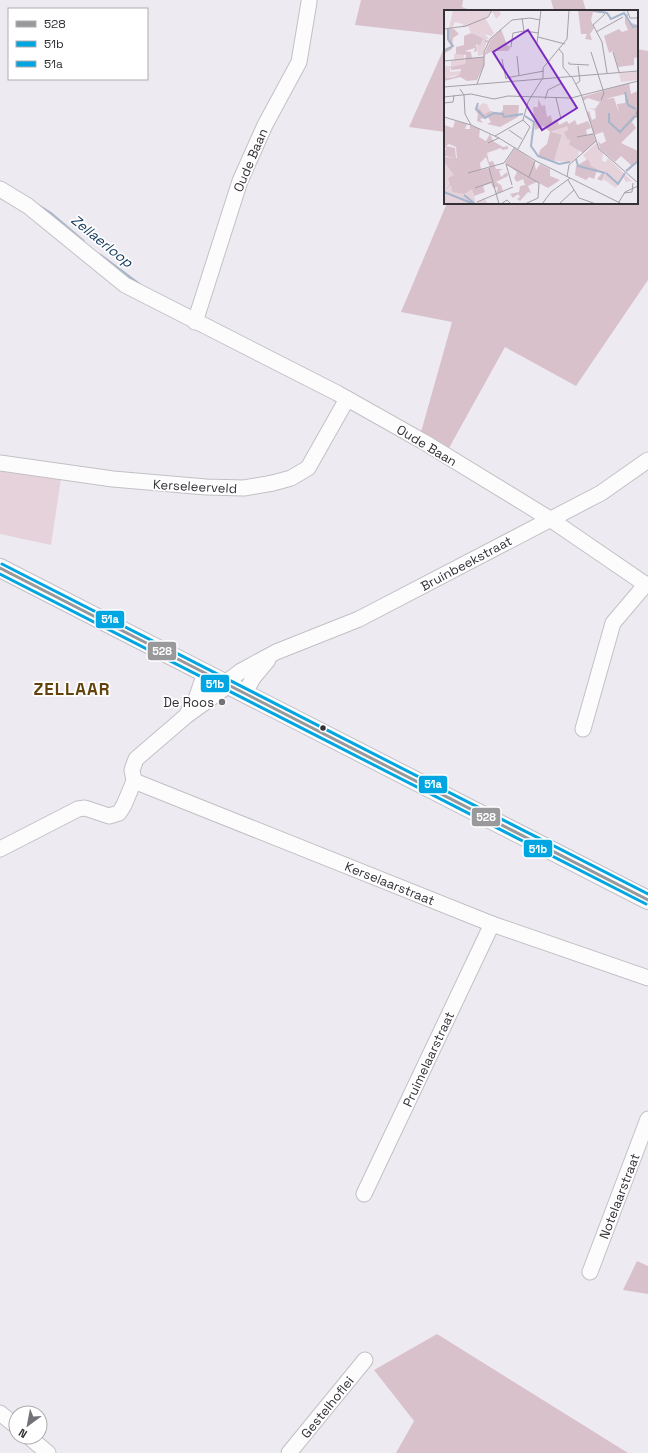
<svg xmlns="http://www.w3.org/2000/svg" width="648" height="1453" font-family="'Space Grotesk',sans-serif">
  <style>
    .green { fill: #e6d2db }
    .forest { fill: #d9c1cc }
    .lines { fill: none; stroke-linecap: round; stroke-linejoin: round }
    .stream { stroke: #a5b5cb; stroke-width: 3 }
    .minor-casing { stroke: #c3c0c5; stroke-width: 17 }
    .major-casing { stroke: #c3c0c5; stroke-width: 20 }
    .minor { stroke: #fcfcfd; stroke-width: 15 }
    .major { stroke: #fcfcfd; stroke-width: 18 }
    .bus-1-casing { stroke: #fff; stroke-width: 6 }
    .bus-2-casing { stroke: #fff; stroke-width: 6 }
    .bus-3-casing { stroke: #fff; stroke-width: 6 }
    .bus-1 { stroke: #99989a; stroke-width: 3 }
    .bus-2 { stroke: #00a6e2; stroke-width: 3 }
    .bus-3 { stroke: #00a6e2; stroke-width: 3 }
    .poi-dot { fill: #747178; stroke: #fff; stroke-width: 1.5 }
    .bus-dot { fill: #333036; stroke: #fff; stroke-width: 1.5 }
    .labels { text-anchor: middle; stroke-width: 3.5; stroke-linejoin: round; paint-order: stroke }
    .street-label { font-size: 13px; fill: #333036; stroke: #fff }
    .poi-label { font-size: 13px; fill: #333036; stroke: #fff; text-anchor: end }
    .water-label { font-size: 14px; font-style: italic; fill: #0f345a; stroke: #fff }
    .district-label { font-size: 17px; font-weight: bold; letter-spacing: 1px; fill: #63430b; stroke: #fff }
    .inset-river { fill: none; stroke: #a5b5cb; stroke-width: 2 }
    .inset-road { fill: none; stroke: #a3a0a7; stroke-width: 1 }
    .view { fill: #7b2cbf; fill-opacity: 0.15; stroke: #7b2cbf; stroke-width: 2 }
    .inset-edge { fill: none; stroke: #333036; stroke-width: 2 }
    .line-badge { stroke: #fff; stroke-width: 1.5 }
    .badge-label { font-size: 11px; text-anchor: middle; font-weight: bold; fill: #fff }
  </style>
  <rect width="100%" height="100%" fill="#eeeaf2"/>
  <path class="green" d="M 0,463 L 62,472 L 51,545 L 0,534 Z"/>
  <g class="forest">
    <path d="M 361,0 L 463,0 L 462,7 L 473,11 L 445,11 L 445,35 L 355,25 Z"/>
    <path d="M 551,0 L 583,0 L 586,11 L 554,11 Z"/>
    <path d="M 445,46 L 445,132 L 409,127 Z"/>
    <path d="M 637,49 L 648,51 L 648,280 L 576,386 L 505,347 L 449,448 L 421,432 L 452,322 L 401,312 L 447,203 L 637,203 Z"/>
    <path d="M 637,1261 L 648,1266 L 648,1294 L 623,1290 Z"/>
    <path d="M 437,1334 L 628,1453 L 396,1453 L 414,1421 L 374,1370 Z"/>
  </g>
  <g class="lines">
    <g class="stream">
      <path d="M 39,206 L 50,213 L 83,241"/>
      <path d="M 100,255 L 140,285"/>
    </g>
    <g class="minor-casing">
      <g id="minor">
        <path d="M 0,189 L 28,206 L 125,285 L 337,393 L 424,442 L 550,519 L 648,586"/>
        <path d="M 195,322 L 240,181 L 265,125 L 299,62 L 309,2"/>
        <path d="M 0,463 L 113,479 L 206,487 L 244,488 L 273,483 L 291,478 L 308,468 L 347,399"/>
        <path d="M 225,683 L 241,671 L 276,652 L 359,619 L 601,493 L 648,460"/>
        <path d="M 245,693 L 253,678 L 268,660"/>
        <path d="M 188,712 L 196,699 L 205,673"/>
        <path d="M 583,729 L 613,623 L 646,584"/>
        <path d="M 134,781 L 492,924 L 648,978"/>
        <path d="M 0,849 L 78,809 L 85,808 L 109,816 L 119,813 L 124,805 L 134,781 L 132,770 L 136,759 L 186,716 L 229,685"/>
        <path d="M 364,1194 L 492,924"/>
        <path d="M 590,1272 L 648,1119"/>
        <path d="M 0,1413 L 16,1426"/>
        <path d="M 29,1437 L 48,1453"/>
        <path d="M 289,1453 L 365,1360"/>
      </g>
    </g>
    <g class="major-casing">
      <path id="major" d="M 0,568 L 648,900"/>
    </g>
    <use href="#minor" class="minor"/>
    <use href="#major" class="major"/>
    <g class="bus-1-casing">
      <path id="bus-1" d="M 0,568 L 648,900"/>
    </g>
    <g class="bus-2-casing">
      <path id="bus-2" d="M 0,574 L 646,904"/>
    </g>
    <g class="bus-3-casing">
      <path id="bus-3" d="M 2,564 L 648,894"/>
    </g>
    <use href="#bus-1" class="bus-1"/>
    <use href="#bus-2" class="bus-2"/>
    <use href="#bus-3" class="bus-3"/>
  </g>
  <circle class="poi-dot" cx="222" cy="702" r="4"/>
  <circle class="bus-dot" cx="323" cy="728" r="3.5"/>
  <g class="labels">
    <g class="street-label">
      <text transform="translate(250 160) rotate(-67)" y="5">Oude Baan</text>
      <text transform="translate(427 445) rotate(31)" y="5">Oude Baan</text>
      <text transform="translate(195 486) rotate(3)" y="5">Kerseleerveld</text>
      <text transform="translate(466 563) rotate(-28)" y="5">Bruinbeekstraat</text>
      <text transform="translate(390 883) rotate(22)" y="5">Kerselaarstraat</text>
      <text transform="translate(428 1059) rotate(-65)" y="5">Pruimelaarstraat</text>
      <text transform="translate(619 1196) rotate(-69)" y="5">Notelaarstraat</text>
      <text transform="translate(327 1407) rotate(-51)" y="5">Gestelhoflei</text>
    </g>
    <g class="poi-label">
      <text x="214" y="707">De Roos</text>
    </g>
    <g class="water-label">
      <text transform="translate(102 241) rotate(39)" y="5">Zellaerloop</text>
    </g>
    <g class="district-label">
      <text x="72" y="695">ZELLAAR</text>
    </g>
  </g>
  <g transform="translate(444 10)">
    <rect width="194" height="194" fill="#eeeaf2"/>
    <path d="M 9,0 L 55,0 L 57,4 L 52,9 L 48,1 L 41,8 L 50,23 L 47,26 L 41,24 L 45,29 L 40,29 L 42,33 L 39,45 L 34,46 L 32,26 L 27,23 L 24,16 L 19,17 L 19,14 L 11,12 L 8,18 L 5,18 ZM 20,43 L 21,55 L 6,58 L 6,62 L 18,61 L 16,64 L 1,68 L 0,56 L 7,56 L 7,51 L 10,50 L 10,44 ZM 193,62 L 194,70 L 177,72 L 175,63 ZM 39,93 L 43,94 L 46,101 L 40,104 L 36,99 L 31,99 ZM 123,115 L 124,121 L 120,121 L 126,130 L 125,135 L 135,141 L 134,146 L 127,152 L 110,151 L 118,126 L 107,123 ZM 152,133 L 159,143 L 158,151 L 162,152 L 164,148 L 188,171 L 182,172 L 178,166 L 172,178 L 159,169 L 160,161 L 147,156 L 139,145 ZM 0,152 L 11,165 L 24,164 L 32,193 L 41,189 L 44,194 L 48,192 L 49,194 L 0,194 Z" fill="#e6d2db"/>
    <path d="M 134,0 L 156,0 L 156,3 L 149,2 L 147,10 L 150,18 L 146,24 L 148,30 L 141,29 L 143,24 L 137,24 ZM 181,4 L 184,4 L 184,12 L 194,15 L 194,47 L 190,48 L 190,55 L 174,57 L 169,41 L 165,43 L 160,26 L 175,19 L 178,22 L 184,20 L 181,13 ZM 4,18 L 10,19 L 15,24 L 9,28 L 8,39 L 1,43 L 0,39 L 7,36 L 3,30 ZM 57,19 L 63,35 L 67,37 L 64,41 L 48,41 L 41,45 L 41,51 L 40,45 L 47,29 ZM 27,23 L 45,31 L 42,33 L 39,28 L 36,35 L 32,34 L 33,41 L 30,42 L 31,38 L 21,41 L 27,42 L 28,48 L 40,47 L 40,55 L 33,70 L 23,71 L 16,67 L 0,71 L 0,66 L 2,68 L 10,67 L 16,64 L 17,59 L 7,60 L 7,57 L 21,54 L 22,45 L 12,44 L 12,37 L 20,35 L 20,26 ZM 185,73 L 187,84 L 194,81 L 192,107 L 188,112 L 192,118 L 177,133 L 194,141 L 194,152 L 183,162 L 156,139 L 154,131 L 157,134 L 162,131 L 159,122 L 150,125 L 143,102 L 145,101 L 148,110 L 152,108 L 151,100 L 144,98 L 151,99 L 156,92 L 144,88 L 139,91 L 138,87 ZM 181,84 L 181,93 L 173,94 L 175,103 L 170,88 L 161,89 ZM 177,146 L 187,155 L 182,161 L 171,152 ZM 94,89 L 98,96 L 101,95 L 103,107 L 107,105 L 108,112 L 113,109 L 115,115 L 123,111 L 125,114 L 131,110 L 133,115 L 144,111 L 147,118 L 142,120 L 143,125 L 149,123 L 152,131 L 139,143 L 125,135 L 126,130 L 123,129 L 120,122 L 124,120 L 123,116 L 107,122 L 118,125 L 110,151 L 94,147 L 96,140 L 103,134 L 106,122 L 100,116 L 91,120 L 89,97 L 94,97 ZM 59,95 L 75,95 L 74,107 L 56,117 L 43,114 L 47,112 L 44,107 L 36,109 L 39,113 L 33,111 L 34,104 L 31,99 L 36,99 L 40,104 L 46,101 L 56,103 L 59,100 ZM 11,111 L 23,114 L 21,119 L 26,119 L 26,115 L 36,119 L 35,127 L 42,131 L 46,124 L 49,131 L 59,137 L 64,136 L 64,139 L 58,140 L 57,138 L 43,143 L 45,152 L 49,151 L 52,159 L 59,159 L 55,161 L 57,167 L 63,162 L 64,166 L 52,172 L 57,175 L 59,181 L 52,184 L 54,177 L 49,178 L 47,173 L 39,176 L 41,182 L 30,186 L 28,179 L 20,184 L 8,182 L 7,175 L 0,181 L 6,174 L 4,168 L 10,165 L 0,152 L 0,147 L 13,148 L 12,137 L 5,134 L 2,136 L 11,138 L 12,148 L 0,146 L 2,137 L 0,138 L 0,115 L 9,118 ZM 42,147 L 46,158 L 37,160 L 36,153 ZM 71,138 L 90,151 L 92,160 L 96,154 L 106,159 L 106,166 L 116,170 L 104,178 L 93,172 L 84,176 L 87,183 L 84,182 L 76,191 L 73,189 L 76,187 L 74,184 L 69,188 L 66,184 L 75,182 L 76,176 L 81,175 L 79,169 L 73,172 L 70,168 L 73,162 L 61,153 ZM 144,149 L 147,156 L 161,162 L 158,171 L 153,169 L 159,162 L 153,160 L 150,169 L 145,167 L 142,170 L 131,165 L 132,156 Z" fill="#d9c1cc" fill-rule="evenodd"/>
    <path class="inset-river" d="M 147,0 L 163,3 L 167,9 L 180,3 L 189,17 L 194,16M 0,41 L 9,36 L 4,29 L 4,19M 181,82 L 184,95 L 192,99M 34,93 L 32,99 L 41,108 L 50,103 L 59,104 L 60,107 L 79,104M 165,103 L 165,112 L 176,122 L 191,106M 81,106 L 90,112 L 87,136 L 94,146 L 115,154 L 126,152M 132,149 L 134,156 L 161,163M 182,161 L 194,151M 162,163 L 174,174 L 181,163M 0,182 L 30,194M 20,185 L 30,193"/>
    <path class="inset-road" d="M 183,0 L 186,8 L 194,8M 161,4 L 149,15 L 158,32 L 163,63M 78,8 L 80,21 L 95,23M 68,10 L 86,8 L 96,10M 0,19 L 22,16 L 44,7 L 48,0M 152,22 L 179,7M 94,27 L 121,34M 93,33 L 97,0M 67,37 L 69,23 L 80,21M 115,39 L 119,44 L 119,57 L 127,67M 147,42 L 160,83 L 157,90M 169,42 L 175,62M 73,46 L 75,65M 58,49 L 62,69M 0,51 L 40,47M 125,52 L 125,54 L 145,55M 128,67 L 137,84 L 155,139 L 194,173M 62,68 L 100,61M 99,69 L 99,58 L 123,29 L 125,0M 33,74 L 40,55 L 40,42 L 46,29 L 68,10M 132,74 L 136,71 L 134,56M 0,77 L 194,61M 16,79 L 20,85 L 21,104 L 27,115M 0,87 L 27,84 L 50,89 L 64,86 L 127,88 L 194,71M 112,88 L 117,109M 101,89 L 104,80 L 118,73M 0,93 L 9,92 L 10,85M 194,95 L 192,106 L 194,109M 0,107 L 27,115 L 55,128 L 92,151 L 178,194M 65,120 L 78,129M 51,126 L 79,110 L 84,92 L 98,69M 133,127 L 149,124M 44,133 L 55,128M 74,139 L 86,117 L 79,110M 60,153 L 71,137M 62,154 L 95,173 L 94,188M 62,154 L 68,175M 45,158 L 55,194M 24,163 L 60,153M 85,167 L 91,151M 123,167 L 125,155 L 152,131M 124,170 L 135,188M 31,178 L 48,172M 180,183 L 188,182 L 189,173M 135,188 L 152,194M 33,192 L 69,177M 175,192 L 181,182 L 194,176M 57,194 L 63,190 L 67,194M 81,194 L 94,188M 98,194 L 107,182 L 126,168M 115,194 L 130,180"/>
    <path class="view" d="M 84,20 L 133,98 L 98,120 L 49,42 Z"/>
    <rect width="194" height="194" class="inset-edge"/>
  </g>
  <g class="line-badge">
    <rect x="95" y="610" width="30" height="19" rx="4" fill="#00a6e2"/>
    <rect x="147" y="641" width="30" height="20" rx="4" fill="#99989a"/>
    <rect x="200" y="674" width="30" height="19" rx="4" fill="#00a6e2"/>
    <rect x="418" y="775" width="30" height="19" rx="4" fill="#00a6e2"/>
    <rect x="471" y="807" width="30" height="20" rx="4" fill="#99989a"/>
    <rect x="523" y="839" width="30" height="19" rx="4" fill="#00a6e2"/>
  </g>
  <g class="badge-label">
    <text x="110" y="623">51a</text>
    <text x="162" y="655">528</text>
    <text x="215" y="688">51b</text>
    <text x="433" y="788">51a</text>
    <text x="486" y="821">528</text>
    <text x="538" y="853">51b</text>
  </g>
  <rect x="8" y="8" width="140" height="72" fill="#ffffff" stroke="#adacaf"/>
  <rect x="16" y="21" width="20" height="6" fill="#99989a" stroke="#adacaf"/>
  <text x="44" y="28" font-size="12" fill="#333036">528</text>
  <rect x="16" y="41" width="20" height="6" fill="#00a6e2" stroke="#adacaf"/>
  <text x="44" y="48" font-size="12" fill="#333036">51b</text>
  <rect x="16" y="61" width="20" height="6" fill="#00a6e2" stroke="#adacaf"/>
  <text x="44" y="68" font-size="12" fill="#333036">51a</text>
  <g transform="translate(28 1425) rotate(212)"><circle r="19" fill="#ffffff" stroke="#adacaf"/>
  <path d="M0-3L7 15L0 10L-7 15Z" fill="#747178"/>
  <text y="-6" font-size="11" font-weight="bold" text-anchor="middle" fill="#333036">N</text>
  </g>
</svg>
